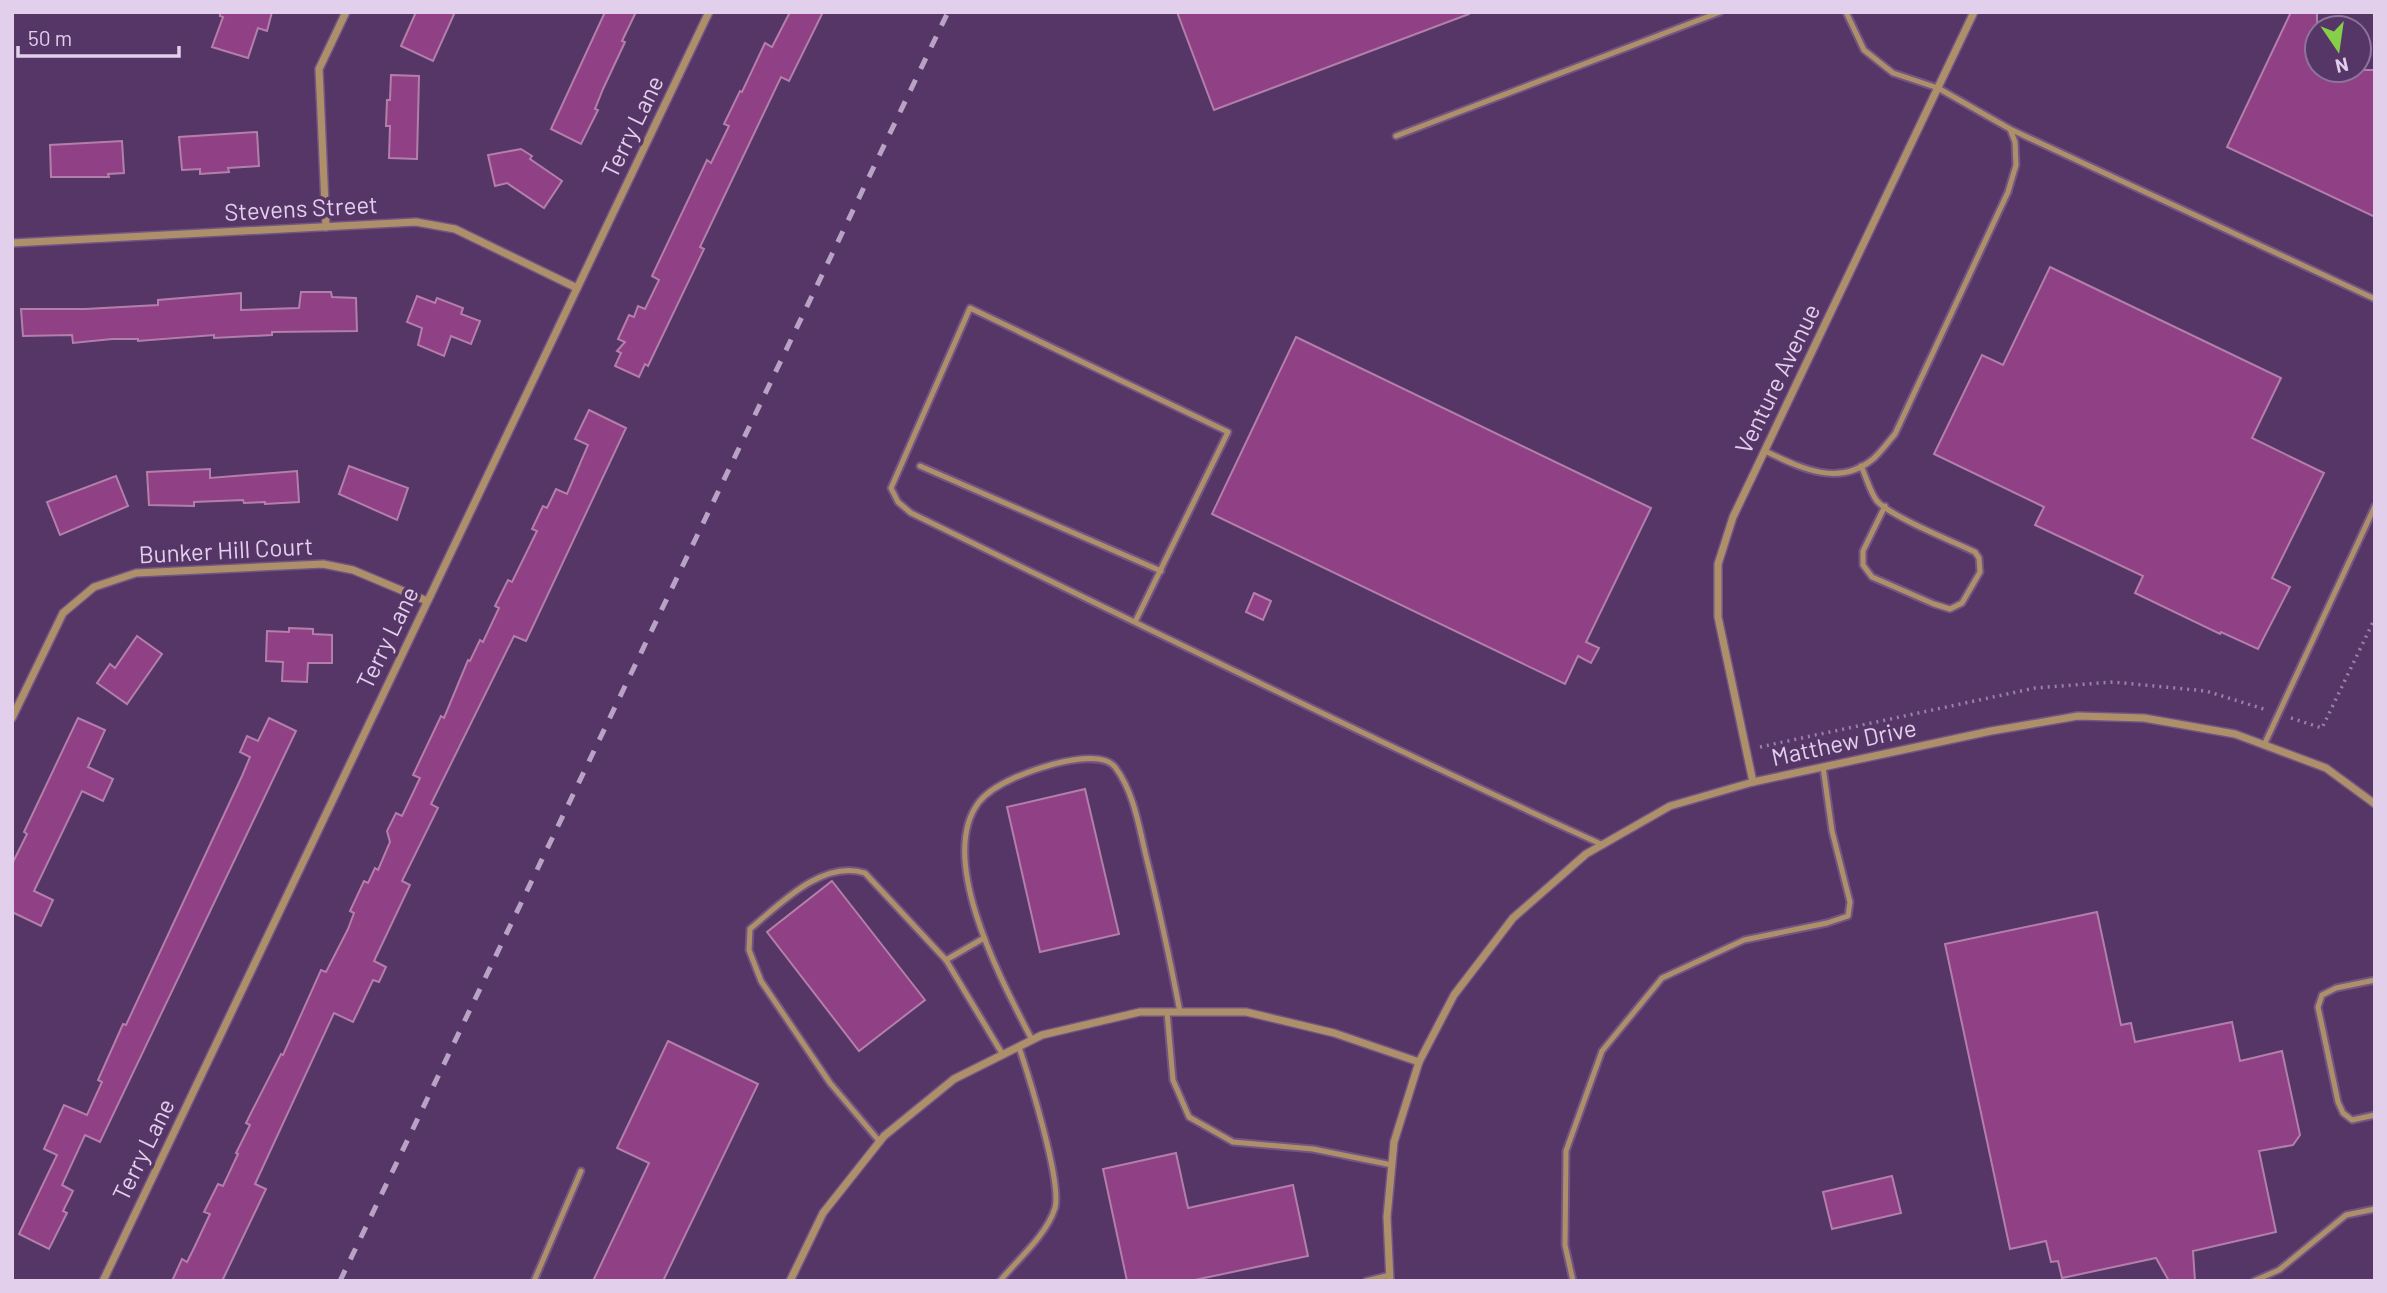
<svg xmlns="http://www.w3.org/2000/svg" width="2387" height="1293" font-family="Barlow,sans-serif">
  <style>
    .building { fill: #904085; stroke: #b37faa; stroke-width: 2 }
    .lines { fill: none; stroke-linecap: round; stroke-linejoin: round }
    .service-casing { stroke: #725582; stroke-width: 9 }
    .minor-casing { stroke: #725582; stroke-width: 10 }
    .path { stroke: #9a81a8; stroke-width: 3.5; stroke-dasharray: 2 5; stroke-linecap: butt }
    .service { stroke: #ad906a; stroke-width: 5 }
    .minor { stroke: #ad906a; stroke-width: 7 }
    .rail { stroke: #b8a2c5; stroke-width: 5; stroke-dasharray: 12 12; stroke-linecap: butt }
    .labels { text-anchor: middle; stroke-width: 7; stroke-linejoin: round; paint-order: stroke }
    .street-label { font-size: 24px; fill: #e1cfec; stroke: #563667 }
  </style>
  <rect width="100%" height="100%" fill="#563667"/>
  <g class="building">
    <path d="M 220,12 L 272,12 L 267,31 L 258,28 L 248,58 L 212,47 L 223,17 L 220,16 Z"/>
    <path d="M 416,12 L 455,12 L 433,61 L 401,46 Z"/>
    <path d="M 605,12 L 636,12 L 622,41 L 625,42 L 603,89 L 595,109 L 598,110 L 581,144 L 551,129 Z"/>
    <path d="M 790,12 L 823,12 L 789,81 L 781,77 L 700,247 L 704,249 L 648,366 L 645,364 L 639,377 L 615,366 L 621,353 L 617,351 L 625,342 L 618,339 L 629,315 L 634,317 L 638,306 L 645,309 L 659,280 L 652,276 L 707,160 L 711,163 L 729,126 L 724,124 L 740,91 L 742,92 L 765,43 L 772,47 Z"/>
    <path d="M 1177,12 L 1469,12 L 1469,14 L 1214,110 Z"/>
    <path d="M 2291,12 L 2317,12 L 2317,70 L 2375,70 L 2375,217 L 2227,147 Z"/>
    <path d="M 391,75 L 419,76 L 417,159 L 389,158 L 390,126 L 386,126 L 387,100 L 390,100 Z"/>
    <path d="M 257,132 L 259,166 L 228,168 L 229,172 L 200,174 L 200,169 L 182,170 L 179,137 Z"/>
    <path d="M 122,141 L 124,173 L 108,174 L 109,177 L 51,177 L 50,145 Z"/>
    <path d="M 521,149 L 532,156 L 530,159 L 562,181 L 544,208 L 507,183 L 495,186 L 488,155 Z"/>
    <path d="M 2050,267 L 2281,378 L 2252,438 L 2324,473 L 2272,578 L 2290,587 L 2258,649 L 2221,632 L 2220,634 L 2135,593 L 2143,576 L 2035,525 L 2044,507 L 1934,454 L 1982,355 L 2003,365 Z"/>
    <path d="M 301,292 L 331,292 L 332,297 L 356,298 L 357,331 L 272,332 L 272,335 L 214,338 L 214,335 L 138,341 L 138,339 L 112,339 L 73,343 L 72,335 L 23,336 L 21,309 L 85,309 L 158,305 L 158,300 L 241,293 L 241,310 L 299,308 Z"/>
    <path d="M 417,296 L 435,303 L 437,298 L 463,308 L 461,314 L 480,321 L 471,344 L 451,336 L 444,356 L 418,345 L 422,328 L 407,322 Z"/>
    <path d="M 1296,337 L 1651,508 L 1586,642 L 1599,648 L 1591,663 L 1578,656 L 1565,684 L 1212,514 Z"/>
    <path d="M 589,410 L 626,428 L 526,641 L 514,636 L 431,804 L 438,808 L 402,881 L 410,885 L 374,961 L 386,967 L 379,982 L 373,980 L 353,1022 L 334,1013 L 255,1184 L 266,1189 L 223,1279 L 226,1281 L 172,1281 L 182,1259 L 187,1262 L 194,1248 L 210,1214 L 204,1212 L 218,1184 L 223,1186 L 238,1154 L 236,1153 L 250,1125 L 246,1123 L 251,1113 L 281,1054 L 283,1055 L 321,970 L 326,972 L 348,929 L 354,913 L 350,911 L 364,881 L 368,883 L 375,868 L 378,870 L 390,842 L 387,831 L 396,813 L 402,816 L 420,778 L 413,775 L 441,716 L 444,718 L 468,660 L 470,661 L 480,640 L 483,642 L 499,608 L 495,606 L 508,580 L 512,582 L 537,531 L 532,529 L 543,506 L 547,508 L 556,489 L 567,494 L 588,445 L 575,439 Z"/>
    <path d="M 349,466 L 408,488 L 397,520 L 339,494 Z"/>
    <path d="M 210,469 L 210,478 L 297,471 L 299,502 L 265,504 L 265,502 L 244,503 L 243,500 L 194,502 L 194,506 L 149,505 L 147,472 Z"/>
    <path d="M 116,476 L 128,506 L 60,535 L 47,502 Z"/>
    <path d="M 1254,593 L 1271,601 L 1263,620 L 1246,612 Z"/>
    <path d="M 289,628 L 313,629 L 313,634 L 332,635 L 332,663 L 308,663 L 307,682 L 282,681 L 283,662 L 266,661 L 267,631 L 289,632 Z"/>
    <path d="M 137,636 L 162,654 L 127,704 L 97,683 L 110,664 L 115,668 Z"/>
    <path d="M 78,718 L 105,730 L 88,767 L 113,779 L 103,801 L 82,791 L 34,891 L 53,900 L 41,926 L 12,912 L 12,864 L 27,834 L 24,832 Z"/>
    <path d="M 269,718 L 296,731 L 100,1142 L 85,1135 L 62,1185 L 73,1191 L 63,1211 L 67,1213 L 49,1249 L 19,1234 L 57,1155 L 44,1149 L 64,1105 L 87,1115 L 102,1082 L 98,1080 L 123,1024 L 126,1025 L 242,776 L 250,757 L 240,752 L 247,736 L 258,741 Z"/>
    <path d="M 1085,789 L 1119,934 L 1040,952 L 1007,807 Z"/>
    <path d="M 832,881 L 925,1000 L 859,1051 L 767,932 Z"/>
    <path d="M 2097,912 L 2121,1025 L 2131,1023 L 2135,1042 L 2232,1022 L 2240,1061 L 2282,1051 L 2300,1135 L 2293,1145 L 2259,1151 L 2276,1232 L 2193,1251 L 2195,1281 L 2169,1281 L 2156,1258 L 2062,1278 L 2058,1261 L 2051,1262 L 2046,1241 L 2010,1249 L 1945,944 Z"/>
    <path d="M 668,1041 L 758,1084 L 663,1281 L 593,1281 L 649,1163 L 617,1148 Z"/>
    <path d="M 1176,1153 L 1188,1208 L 1293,1185 L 1308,1256 L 1190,1281 L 1127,1281 L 1103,1169 Z"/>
    <path d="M 1892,1176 L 1901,1213 L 1832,1229 L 1823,1192 Z"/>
  </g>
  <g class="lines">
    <g class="service-casing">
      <g id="service">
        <path d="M 2010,129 L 2375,299"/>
        <path d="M 1396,136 L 1720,12"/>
        <path d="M 1765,451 C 1799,467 1838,488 1873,459 C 1881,452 1888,442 1895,434 L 2008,192 L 2016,165 L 2015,142 L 2010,129 L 1938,88 L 1893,73 L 1864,50 L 1846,12"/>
        <path d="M 920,466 L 1161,571"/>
        <path d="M 1861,466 C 1866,476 1870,492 1877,501 C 1890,516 1954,542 1975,552 L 1979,558 L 1980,572 L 1962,603 L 1950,609 L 1934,604 L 1872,577 L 1863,565 L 1863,551 L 1885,506"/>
        <path d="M 1135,622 L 1228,432 L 970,308 L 891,488 L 898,502 L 911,513 C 1141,625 1370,739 1603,845"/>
        <path d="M 2264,745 L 2375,506"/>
        <path d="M 946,960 L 984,938"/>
        <path d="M 2375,980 L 2336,988 L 2322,995 L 2318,1007 L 2338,1102 L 2343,1113 L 2352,1120 L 2375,1115"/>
        <path d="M 1167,1012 L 1173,1080 L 1189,1117 L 1233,1142 L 1313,1149 L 1392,1165"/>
        <path d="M 1032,1040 C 1004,985 935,859 979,802 C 994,783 1032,770 1054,764 C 1070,760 1104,753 1115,767 C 1134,792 1139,827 1146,856 C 1159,908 1170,960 1180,1012"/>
        <path d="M 880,1142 L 830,1083 L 761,981 L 749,950 L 750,929 C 780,904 823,859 865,873 L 946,960 L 1003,1055"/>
        <path d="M 534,1281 L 581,1171"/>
        <path d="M 1000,1281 C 1018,1259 1046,1236 1055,1208 C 1062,1182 1029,1077 1019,1047"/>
        <path d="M 1366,1281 L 1390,1275"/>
        <path d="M 1573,1281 L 1565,1245 L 1566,1151 L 1602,1051 L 1662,978 L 1744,940 L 1827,923 L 1848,916 L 1850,902 L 1832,831 L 1823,767"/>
        <path d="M 2254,1281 L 2279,1270 L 2346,1215 L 2375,1209"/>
      </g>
    </g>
    <g class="minor-casing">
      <g id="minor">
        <path d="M 326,227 L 319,69 L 346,12"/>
        <path d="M 12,243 L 416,222 L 455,229 L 577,288"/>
        <path d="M 12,718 L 63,613 L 94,587 L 136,573 L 323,564 L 353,570 L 427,601"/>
        <path d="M 1753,782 L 1718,617 L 1718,564 L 1733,517 L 1974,12"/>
        <path d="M 103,1281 L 709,12"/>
        <path d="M 790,1281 L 823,1213 L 884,1136 L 954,1079 L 1042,1035 L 1140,1012 L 1246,1012 L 1334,1033 L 1419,1062"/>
        <path d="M 1390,1281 L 1387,1217 L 1394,1142 L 1419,1062 L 1454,995 L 1513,918 L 1586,854 L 1670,806 L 1753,782 L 1991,731 L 2078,716 L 2144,718 L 2235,734 L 2326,768 L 2375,804"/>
      </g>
    </g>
    <g class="path">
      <path d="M 2291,718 L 2322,728 L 2375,618"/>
      <path d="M 1760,747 L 2035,688 L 2113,682 L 2206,691 L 2267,710"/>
    </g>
    <use href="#service" class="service"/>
    <use href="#minor" class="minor"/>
    <path class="rail" d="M 340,1281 L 948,12"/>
  </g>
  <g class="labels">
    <g class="street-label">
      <text transform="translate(633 127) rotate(-64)" y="8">Terry Lane</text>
      <text transform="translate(301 209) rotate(-3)" y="8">Stevens Street</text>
      <text transform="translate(1778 379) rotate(-64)" y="8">Venture Avenue</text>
      <text transform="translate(226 551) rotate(-3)" y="8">Bunker Hill Court</text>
      <text transform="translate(388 638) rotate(-64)" y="8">Terry Lane</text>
      <text transform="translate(1844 743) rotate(-12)" y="8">Matthew Drive</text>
      <text transform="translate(144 1150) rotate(-64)" y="8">Terry Lane</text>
    </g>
  </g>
  <rect width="2387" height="1293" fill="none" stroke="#e1cfec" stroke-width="28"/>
  <g transform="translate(2338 49) rotate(167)"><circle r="33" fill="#563667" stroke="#8e739c" stroke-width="2"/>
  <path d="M0-5L12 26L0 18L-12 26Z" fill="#88cf49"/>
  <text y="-10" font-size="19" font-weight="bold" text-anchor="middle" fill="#e1cfec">N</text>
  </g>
  <path d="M18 46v10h161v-10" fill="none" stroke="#e1cfec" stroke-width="3.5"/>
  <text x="28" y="46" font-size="21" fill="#e1cfec" stroke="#563667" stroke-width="5" paint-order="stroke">50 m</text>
</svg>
